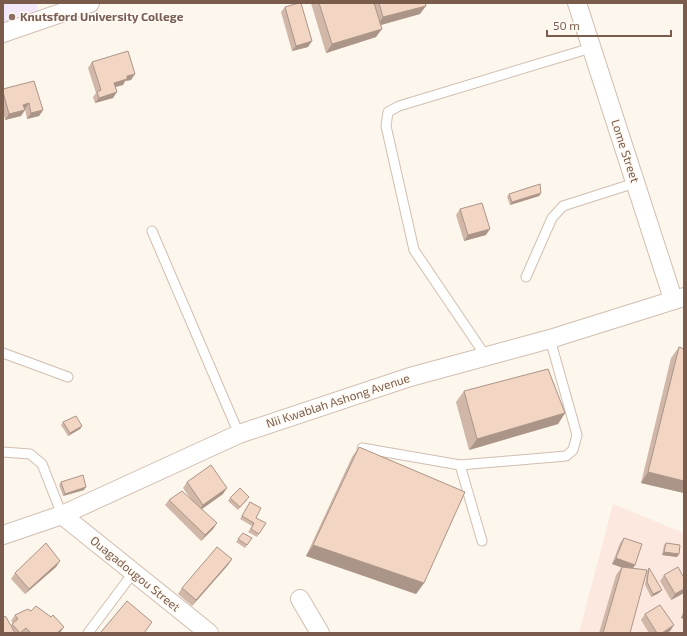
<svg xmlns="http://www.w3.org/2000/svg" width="687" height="636" font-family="'Exo 2',sans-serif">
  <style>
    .commercial { fill: #fde8e0 }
    .education { fill: #f3e8fa }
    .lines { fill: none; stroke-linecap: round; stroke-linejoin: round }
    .lane-casing { stroke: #d1beb0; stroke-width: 11 }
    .street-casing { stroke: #d1beb0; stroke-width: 20 }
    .lane { stroke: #fff; stroke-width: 9 }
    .street { stroke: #fff; stroke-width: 18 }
    .wall { fill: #d1b7a8 }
    .shaded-wall { fill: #aa9588 }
    .building { fill: #f3d5c3; stroke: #aa9588 }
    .education-dot { fill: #8d6e63; stroke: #fffaf3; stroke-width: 1.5 }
    .labels { text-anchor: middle; stroke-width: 3; stroke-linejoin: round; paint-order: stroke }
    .education-label { font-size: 12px; font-weight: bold; fill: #785e54; stroke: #fffaf3; text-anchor: start }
    .street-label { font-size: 12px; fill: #7a5c4d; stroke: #fffaf3 }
  </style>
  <rect width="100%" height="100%" fill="#fdf6ec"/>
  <path class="commercial" d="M 613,504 L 684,533 L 684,633 L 579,633 Z"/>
  <path class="education" d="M 3,3 L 36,3 L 38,11 L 3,23 Z"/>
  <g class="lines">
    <g class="lane-casing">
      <g id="lane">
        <path d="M 152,231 L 239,434"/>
        <path d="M 526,277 L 552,218 L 563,206 L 635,183"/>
        <path d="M 3,353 L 68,377"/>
        <path d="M 485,355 L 414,250 L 386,126 L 388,112 L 399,106 L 591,48"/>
        <path d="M 362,448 L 460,465 L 566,456 L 573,450 L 577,435 L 550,339"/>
        <path d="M 3,452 L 30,454 L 42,464 L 62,515"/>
        <path d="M 460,465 L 482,541"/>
        <path d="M 88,633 L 133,573"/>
      </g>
    </g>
    <g class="street-casing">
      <g id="street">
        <path d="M 577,3 L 673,299"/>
        <path d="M 3,33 L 90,3"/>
        <path d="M 62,515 L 209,633"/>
        <path d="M 3,535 L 62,515 L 239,434 L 410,377 L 550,339 L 684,297"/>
        <path d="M 300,599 L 320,633"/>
      </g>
    </g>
    <use href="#lane" class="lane"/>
    <use href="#street" class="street"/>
  </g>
  <g class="wall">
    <path d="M 311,3 L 425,3 L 420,14 L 381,25 L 376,37 L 326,53 Z"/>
    <path d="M 285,7 L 308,47 L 292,51 L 281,12 Z"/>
    <path d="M 92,62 L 131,80 L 125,81 L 123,85 L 116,87 L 113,98 L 95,103 L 93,97 L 96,93 L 88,68 Z"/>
    <path d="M 3,89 L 43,110 L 39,116 L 27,119 L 25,109 L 21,116 L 5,120 L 3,112 Z"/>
    <path d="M 541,193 L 539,196 L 510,205 L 507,197 L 509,194 Z"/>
    <path d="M 460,209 L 486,235 L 464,241 L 456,215 Z"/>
    <path d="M 679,347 L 684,493 L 641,483 L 671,358 Z"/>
    <path d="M 464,391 L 565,413 L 558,424 L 469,450 L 456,402 Z"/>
    <path d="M 63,422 L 82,426 L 80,429 L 68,436 L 61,425 Z"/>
    <path d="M 359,447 L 424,583 L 416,594 L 306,556 L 352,457 Z"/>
    <path d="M 61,482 L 84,490 L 63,496 L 59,485 Z"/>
    <path d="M 187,482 L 223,494 L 202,509 L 213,529 L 201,541 L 165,505 L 169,500 L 190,498 L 183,488 Z"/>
    <path d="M 230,498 L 247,500 L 238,510 L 228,501 Z"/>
    <path d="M 250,502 L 256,518 L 259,534 L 257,537 L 248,532 L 252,526 L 240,519 Z"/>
    <path d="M 243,533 L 252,538 L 245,548 L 236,542 Z"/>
    <path d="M 624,538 L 635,565 L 633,568 L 630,633 L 599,633 L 616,575 L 622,567 L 612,564 L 620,543 Z"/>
    <path d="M 666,543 L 679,554 L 677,557 L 662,555 L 664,545 Z"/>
    <path d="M 232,559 L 228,565 L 192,606 L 178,594 L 182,588 Z"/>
    <path d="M 60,561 L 56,567 L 25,594 L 11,579 L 15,573 Z"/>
    <path d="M 649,568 L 659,593 L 651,597 L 645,585 L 647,571 Z"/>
    <path d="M 664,575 L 684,593 L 671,600 L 660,581 Z"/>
    <path d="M 684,609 L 684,619 L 681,618 Z"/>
    <path d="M 645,614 L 674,625 L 670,631 L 667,633 L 649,633 L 641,620 Z"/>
    <path d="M 15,615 L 60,633 L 3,633 L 13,623 L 11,621 Z"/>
  </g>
  <g class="shaded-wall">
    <path d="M 426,6 L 420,14 L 377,26 L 383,17 Z"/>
    <path d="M 382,29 L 376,37 L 326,53 L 332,44 Z"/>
    <path d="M 312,41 L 308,47 L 292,51 L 296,46 Z"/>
    <path d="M 135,74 L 131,80 L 125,81 L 123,85 L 110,88 L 114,83 L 127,76 Z"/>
    <path d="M 117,92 L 113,98 L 95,103 L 99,98 Z"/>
    <path d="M 29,103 L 25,109 L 19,111 L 23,105 Z"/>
    <path d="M 25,110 L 21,116 L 5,120 L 9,114 Z"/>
    <path d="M 43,110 L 39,116 L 27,119 L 31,113 Z"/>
    <path d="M 541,193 L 539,196 L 510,205 L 512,202 Z"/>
    <path d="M 490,229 L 486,235 L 464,241 L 468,235 Z"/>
    <path d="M 565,413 L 558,424 L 469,450 L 477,439 Z"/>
    <path d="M 82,426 L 80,429 L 68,436 L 70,433 Z"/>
    <path d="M 648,472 L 684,481 L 684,493 L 641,483 Z"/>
    <path d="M 86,487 L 84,490 L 63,496 L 65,494 Z"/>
    <path d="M 227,488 L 223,494 L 199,511 L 203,505 Z"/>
    <path d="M 217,523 L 213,529 L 201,541 L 205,535 Z"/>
    <path d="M 313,545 L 424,583 L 416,594 L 306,556 Z"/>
    <path d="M 664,552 L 679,554 L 677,557 L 662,555 Z"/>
    <path d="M 616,558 L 635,565 L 631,571 L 612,564 Z"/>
    <path d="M 232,559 L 228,565 L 192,606 L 196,600 Z"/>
    <path d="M 60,561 L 56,567 L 25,594 L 29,589 Z"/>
    <path d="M 684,589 L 684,593 L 671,600 L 675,594 Z"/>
    <path d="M 662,590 L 659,593 L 651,597 L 653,594 Z"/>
    <path d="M 684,613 L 684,619 L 681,618 Z"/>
    <path d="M 674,625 L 670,631 L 667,633 L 662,633 Z"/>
    <path d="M 64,627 L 60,633 L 57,633 Z"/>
  </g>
  <g class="building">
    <path d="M 299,3 L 301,3 L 312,41 L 296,46 L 285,7 Z"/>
    <path d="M 319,3 L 374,3 L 382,29 L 332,44 Z"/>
    <path d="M 379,3 L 425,3 L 426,6 L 383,17 Z"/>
    <path d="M 128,51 L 135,74 L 127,76 L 127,79 L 114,83 L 117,92 L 99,98 L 97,92 L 101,90 L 92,62 Z"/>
    <path d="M 34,81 L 43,110 L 31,113 L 29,103 L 23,105 L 25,110 L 9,114 L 3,92 L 3,89 Z"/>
    <path d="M 540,184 L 541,193 L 512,202 L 509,194 Z"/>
    <path d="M 482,203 L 490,229 L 468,235 L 460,209 Z"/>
    <path d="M 679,347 L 684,349 L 684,481 L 648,472 Z"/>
    <path d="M 548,369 L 565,413 L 477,439 L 464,391 Z"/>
    <path d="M 76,416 L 82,426 L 70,433 L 63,422 Z"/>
    <path d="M 359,447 L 465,492 L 424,583 L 313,545 Z"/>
    <path d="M 211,465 L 227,488 L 203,505 L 187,482 Z"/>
    <path d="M 83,475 L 86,487 L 65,494 L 61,482 Z"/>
    <path d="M 240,488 L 249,497 L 240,507 L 230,498 Z"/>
    <path d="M 182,491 L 217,523 L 205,535 L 169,500 Z"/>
    <path d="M 250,502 L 261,508 L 256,518 L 266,523 L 259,534 L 251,529 L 254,523 L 242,516 Z"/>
    <path d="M 243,533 L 252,538 L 247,545 L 238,539 Z"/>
    <path d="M 624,538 L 642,544 L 635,565 L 616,558 Z"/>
    <path d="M 46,543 L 60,561 L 29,589 L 15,573 Z"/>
    <path d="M 666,543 L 680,545 L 679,554 L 664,552 Z"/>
    <path d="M 217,547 L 232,559 L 196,600 L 182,588 Z"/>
    <path d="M 622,567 L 647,570 L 630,633 L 603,633 Z"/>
    <path d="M 678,567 L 684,578 L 684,589 L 675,594 L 664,575 Z"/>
    <path d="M 649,568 L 662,590 L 653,594 L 647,582 Z"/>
    <path d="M 127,601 L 152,622 L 144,633 L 102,633 L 101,632 Z"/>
    <path d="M 660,605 L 674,625 L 662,633 L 657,633 L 645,614 Z"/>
    <path d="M 36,606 L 51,617 L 53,615 L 64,627 L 57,633 L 31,633 L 26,628 L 20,633 L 12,624 L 18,619 L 15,615 L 28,609 L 31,611 Z"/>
    <path d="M 3,616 L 6,617 L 15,633 L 3,633 Z"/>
  </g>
  <circle class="education-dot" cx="12" cy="17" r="4"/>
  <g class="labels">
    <g class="education-label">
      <text x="20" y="21">Knutsford University College</text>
    </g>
    <g class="street-label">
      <text transform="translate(625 151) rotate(72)" y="4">Lome Street</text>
      <text transform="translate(338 401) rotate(-18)" y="4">Nii Kwablah Ashong Avenue</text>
      <text transform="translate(135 574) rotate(39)" y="4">Ouagadougou Street</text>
    </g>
  </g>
  <rect width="687" height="636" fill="none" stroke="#7a5c4d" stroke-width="8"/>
  <path d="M547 30v6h124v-6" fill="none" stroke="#7a5c4d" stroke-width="2"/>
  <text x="553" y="30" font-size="12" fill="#7a5c4d" stroke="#fffaf3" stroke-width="3" paint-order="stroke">50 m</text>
</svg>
